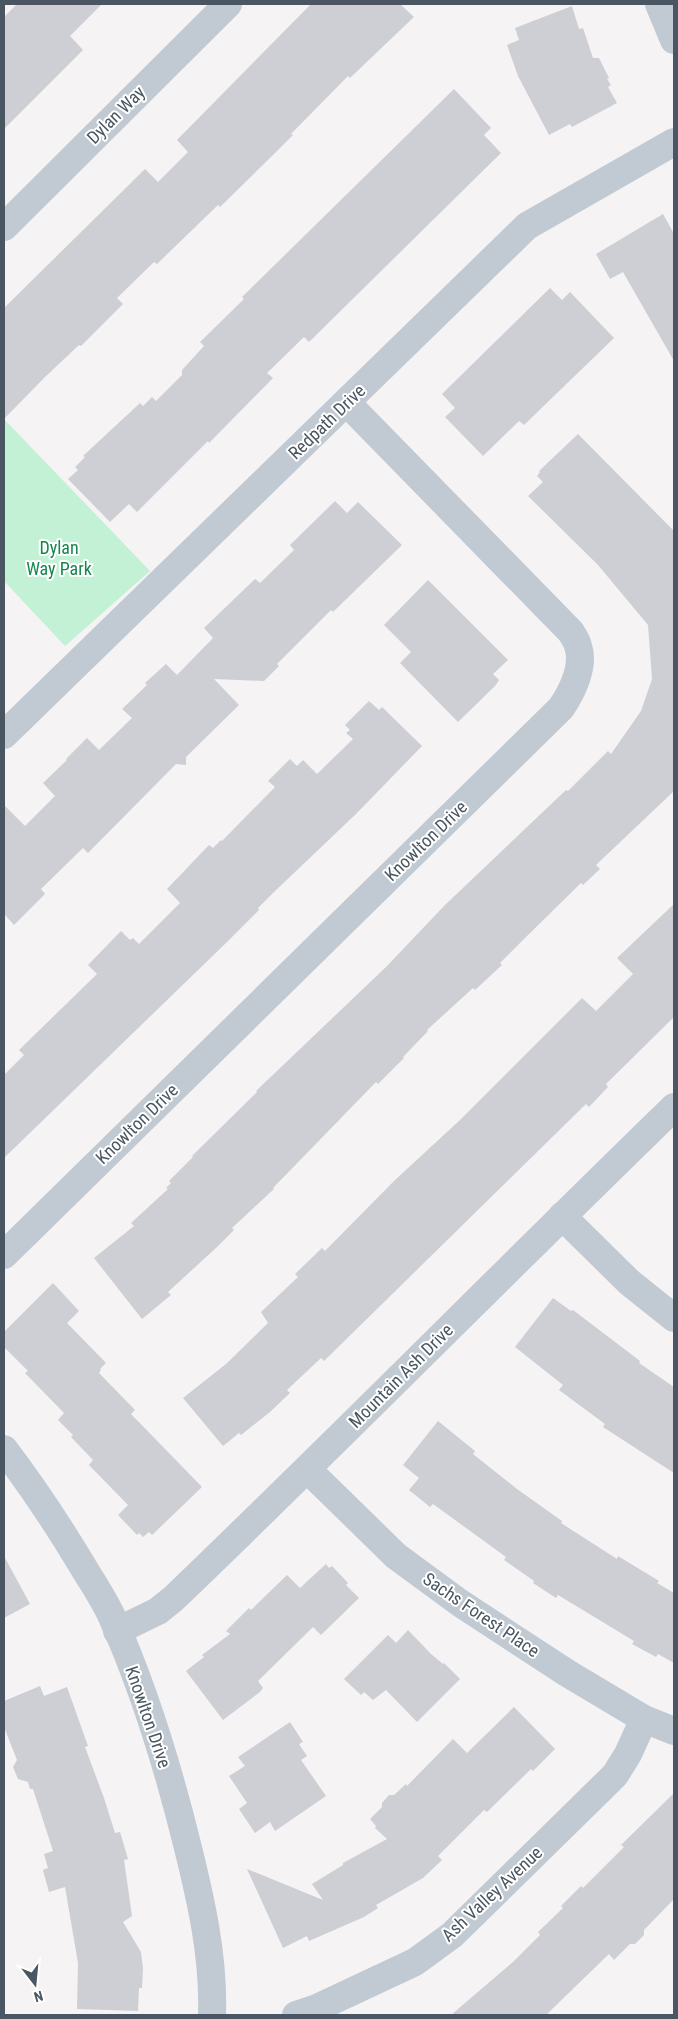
<svg xmlns="http://www.w3.org/2000/svg" width="678" height="2019" font-family="'Roboto Condensed',sans-serif">
  <style>
    .green { fill: #c3f1d5 }
    .building { fill: #cdcfd5 }
    .lines { fill: none; stroke-linecap: round; stroke-linejoin: round }
    .minor { stroke: #c1cad2; stroke-width: 28 }
    .tertiary { stroke: #c1cad2; stroke-width: 28 }
    .labels { text-anchor: middle; stroke-width: 4; stroke-linejoin: round; paint-order: stroke }
    .street-label { font-size: 18px; fill: #4a5661; stroke: #fff }
    .park-label { font-size: 18px; fill: #17864f; stroke: #fff }
  </style>
  <rect width="100%" height="100%" fill="#f5f3f3"/>
  <path class="green" d="M 4,419 L 150,571 L 65,646 L 4,581 Z"/>
  <g class="building">
    <path d="M 17,4 L 102,4 L 70,36 L 83,50 L 4,129 L 4,17 Z"/>
    <path d="M 311,4 L 400,4 L 414,17 L 350,78 L 348,76 L 291,134 L 293,135 L 275,153 L 220,207 L 218,205 L 157,264 L 154,262 L 117,298 L 123,304 L 81,346 L 79,345 L 45,377 L 4,419 L 4,308 L 145,169 L 158,182 L 188,152 L 177,140 Z"/>
    <path d="M 572,6 L 579,29 L 583,28 L 593,58 L 599,58 L 609,78 L 607,79 L 611,85 L 608,87 L 617,103 L 572,127 L 570,124 L 549,135 L 518,76 L 507,45 L 519,40 L 515,28 Z"/>
    <path d="M 454,89 L 491,128 L 484,135 L 501,153 L 309,342 L 304,337 L 267,373 L 273,378 L 209,443 L 208,441 L 137,512 L 129,504 L 110,522 L 68,479 L 78,470 L 75,467 L 85,457 L 83,456 L 140,403 L 143,406 L 152,397 L 156,401 L 182,375 L 182,370 L 204,346 L 200,342 L 244,299 L 242,297 Z"/>
    <path d="M 663,214 L 674,234 L 674,361 L 623,272 L 610,279 L 596,254 Z"/>
    <path d="M 550,288 L 562,300 L 570,292 L 614,338 L 524,425 L 519,421 L 483,456 L 445,417 L 455,408 L 442,394 Z"/>
    <path d="M 578,434 L 674,531 L 674,791 L 596,865 L 600,869 L 583,885 L 581,883 L 528,935 L 500,963 L 502,965 L 475,990 L 473,988 L 427,1030 L 428,1031 L 403,1057 L 404,1058 L 378,1084 L 376,1082 L 273,1188 L 274,1189 L 232,1228 L 234,1230 L 217,1247 L 168,1292 L 171,1295 L 142,1319 L 94,1258 L 134,1226 L 131,1223 L 168,1189 L 166,1188 L 171,1183 L 169,1181 L 193,1157 L 192,1156 L 257,1092 L 256,1091 L 387,966 L 445,905 L 566,790 L 568,791 L 608,751 L 611,754 L 641,711 L 652,679 L 648,625 L 598,565 L 528,496 L 543,482 L 537,476 L 540,472 L 539,471 Z"/>
    <path d="M 335,501 L 347,513 L 358,502 L 402,545 L 333,612 L 331,610 L 277,664 L 279,666 L 264,681 L 214,679 L 239,705 L 186,757 L 186,765 L 176,764 L 88,853 L 83,848 L 41,889 L 45,894 L 14,925 L 4,914 L 4,805 L 25,826 L 55,796 L 43,783 L 67,760 L 66,759 L 87,738 L 99,750 L 132,718 L 122,709 L 147,685 L 145,683 L 166,664 L 177,675 L 213,638 L 204,628 L 255,579 L 260,583 L 294,550 L 290,545 Z"/>
    <path d="M 428,580 L 508,660 L 493,674 L 499,680 L 495,686 L 458,722 L 400,663 L 411,652 L 384,625 Z"/>
    <path d="M 369,701 L 379,710 L 382,707 L 422,746 L 357,813 L 273,893 L 258,908 L 259,910 L 226,943 L 4,1158 L 4,1075 L 24,1055 L 19,1050 L 97,974 L 88,965 L 121,931 L 130,940 L 133,938 L 139,944 L 180,903 L 167,889 L 209,845 L 213,848 L 221,840 L 222,841 L 275,787 L 268,781 L 290,759 L 297,766 L 303,760 L 317,774 L 353,739 L 346,733 L 350,730 L 345,725 Z"/>
    <path d="M 674,904 L 674,1017 L 606,1084 L 608,1087 L 589,1107 L 586,1104 L 324,1361 L 321,1358 L 287,1390 L 290,1393 L 270,1412 L 241,1435 L 239,1433 L 223,1446 L 183,1398 L 226,1364 L 268,1323 L 261,1312 L 298,1277 L 295,1274 L 322,1248 L 325,1251 L 394,1181 L 460,1120 L 582,998 L 596,1011 L 633,974 L 617,958 Z"/>
    <path d="M 53,1283 L 79,1311 L 67,1323 L 106,1363 L 100,1369 L 101,1370 L 99,1373 L 135,1410 L 131,1414 L 202,1487 L 152,1535 L 149,1532 L 143,1537 L 139,1533 L 137,1535 L 118,1515 L 128,1505 L 89,1465 L 93,1460 L 71,1437 L 73,1435 L 58,1420 L 64,1413 L 25,1373 L 28,1371 L 4,1347 L 4,1332 Z"/>
    <path d="M 553,1298 L 571,1311 L 573,1310 L 640,1361 L 639,1363 L 674,1387 L 674,1473 L 603,1427 L 605,1424 L 559,1390 L 563,1385 L 515,1347 Z"/>
    <path d="M 438,1421 L 475,1451 L 473,1454 L 517,1489 L 562,1521 L 561,1523 L 617,1559 L 618,1556 L 659,1581 L 657,1583 L 674,1593 L 674,1663 L 658,1654 L 656,1657 L 632,1644 L 634,1641 L 558,1595 L 556,1598 L 533,1583 L 534,1581 L 504,1560 L 506,1557 L 433,1504 L 430,1507 L 409,1490 L 419,1478 L 403,1465 Z"/>
    <path d="M 4,1556 L 30,1604 L 4,1618 Z"/>
    <path d="M 326,1564 L 329,1568 L 332,1566 L 348,1583 L 346,1585 L 359,1598 L 321,1635 L 313,1627 L 258,1681 L 263,1688 L 260,1692 L 223,1720 L 186,1671 L 204,1657 L 202,1655 L 230,1634 L 226,1631 L 249,1608 L 251,1610 L 287,1575 L 300,1588 Z"/>
    <path d="M 408,1630 L 431,1654 L 443,1664 L 444,1663 L 460,1679 L 417,1722 L 386,1690 L 373,1700 L 364,1692 L 361,1695 L 344,1679 L 388,1635 L 396,1643 Z"/>
    <path d="M 40,1686 L 44,1696 L 67,1687 L 88,1746 L 85,1747 L 104,1798 L 115,1833 L 120,1832 L 128,1859 L 124,1860 L 132,1916 L 123,1922 L 141,1952 L 143,1968 L 142,1988 L 139,1988 L 138,2011 L 77,2009 L 78,1963 L 65,1887 L 49,1892 L 43,1870 L 48,1868 L 44,1854 L 53,1851 L 33,1789 L 30,1789 L 28,1782 L 18,1779 L 13,1767 L 17,1760 L 4,1727 L 4,1701 Z"/>
    <path d="M 514,1707 L 555,1749 L 533,1771 L 531,1769 L 487,1812 L 484,1810 L 438,1856 L 442,1860 L 423,1878 L 376,1905 L 378,1908 L 364,1917 L 309,1941 L 307,1936 L 283,1948 L 247,1869 L 323,1900 L 312,1884 L 343,1865 L 343,1863 L 387,1839 L 375,1828 L 376,1826 L 370,1819 L 382,1807 L 382,1803 L 389,1795 L 394,1795 L 406,1784 L 407,1786 L 453,1739 L 467,1753 Z"/>
    <path d="M 290,1722 L 303,1742 L 299,1744 L 307,1756 L 301,1760 L 326,1796 L 275,1831 L 270,1822 L 255,1833 L 239,1809 L 247,1803 L 229,1776 L 245,1766 L 238,1757 Z"/>
    <path d="M 674,1793 L 674,1899 L 644,1930 L 644,1935 L 635,1944 L 630,1944 L 614,1960 L 609,1954 L 546,2015 L 451,2015 L 514,1961 L 540,1935 L 538,1932 L 563,1908 L 561,1906 L 581,1886 L 583,1888 L 624,1847 L 621,1845 Z"/>
  </g>
  <g class="lines">
    <g class="minor">
      <path d="M 4,227 L 228,4"/>
      <path d="M 4,735 L 527,226 L 674,142"/>
      <path d="M 562,1216 L 629,1282 L 674,1318"/>
      <path d="M 4,1255 L 561,708 C 572,692 585,666 578,646 C 577,641 573,636 571,632 L 347,403"/>
      <path d="M 4,1449 C 32,1486 58,1525 82,1565 C 92,1582 104,1599 112,1617 C 144,1689 168,1767 187,1844 C 201,1900 214,1957 212,2015"/>
      <path d="M 308,1470 L 396,1556 L 460,1603 L 567,1673 L 644,1719 L 674,1731"/>
      <path d="M 117,1631 L 158,1611 L 173,1599 C 342,1437 506,1270 674,1107"/>
      <path d="M 296,2015 L 317,2008 L 415,1962 L 452,1935 L 615,1775 L 628,1754 L 644,1719"/>
    </g>
    <path class="tertiary" d="M 659,4 L 674,40"/>
  </g>
  <g class="labels">
    <g class="street-label">
      <text transform="translate(116 115) rotate(-45)" y="6">Dylan Way</text>
      <text transform="translate(327 422) rotate(-44)" y="6">Redpath Drive</text>
      <text transform="translate(426 841) rotate(-44)" y="6">Knowlton Drive</text>
      <text transform="translate(137 1124) rotate(-44)" y="6">Knowlton Drive</text>
      <text transform="translate(401 1376) rotate(-45)" y="6">Mountain Ash Drive</text>
      <text transform="translate(481 1615) rotate(34)" y="6">Sachs Forest Place</text>
      <text transform="translate(148 1717) rotate(71)" y="6">Knowlton Drive</text>
      <text transform="translate(492 1894) rotate(-43)" y="6">Ash Valley Avenue</text>
    </g>
    <g class="park-label">
      <text x="59" y="554">Dylan<tspan x="59" dy="21">Way Park</tspan></text>
    </g>
  </g>
  <rect width="678" height="2019" fill="none" stroke="#4a5661" stroke-width="10"/>
  <g transform="translate(35 1984) rotate(164)" stroke="#ffffff" stroke-width="4" paint-order="stroke">
  <path d="M0-4L9 19L0 12L-9 19Z" fill="#4a5661"/>
  <text y="-8" font-size="14" font-weight="bold" text-anchor="middle" fill="#4a5661">N</text>
  </g>
</svg>
